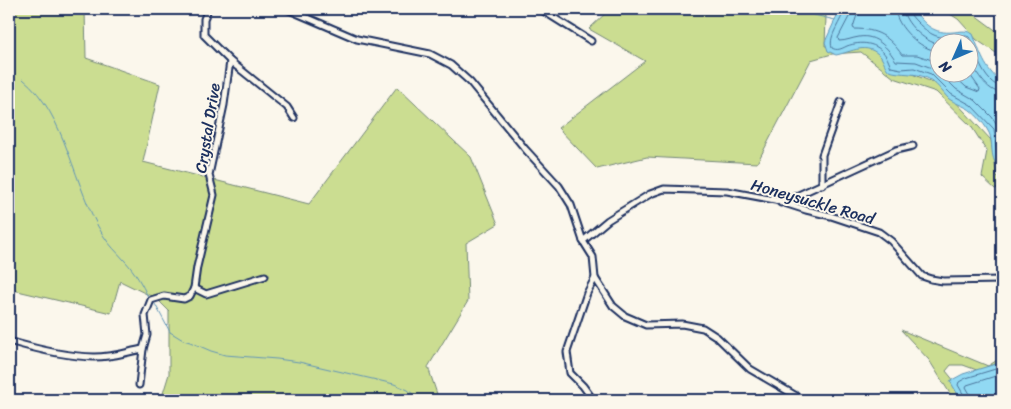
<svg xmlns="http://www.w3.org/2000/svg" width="1011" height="409" font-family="Sriracha,sans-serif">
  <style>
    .green { fill: #cbdd91; stroke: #738678 }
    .water { fill: #91d9f3; stroke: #6295b7; fill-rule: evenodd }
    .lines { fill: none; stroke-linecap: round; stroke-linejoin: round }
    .shore { stroke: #4a739a; stroke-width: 1 }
    .stream { stroke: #6295b7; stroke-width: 1 }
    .street-casing { stroke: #1b2f5e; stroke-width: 9 }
    .street { stroke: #fbf7ec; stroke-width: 5 }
    .labels { text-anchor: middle; stroke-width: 4; stroke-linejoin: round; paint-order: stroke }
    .street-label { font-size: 16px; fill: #1b2f5e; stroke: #fbf7ec }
  </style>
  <rect width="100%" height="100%" fill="#fbf7ec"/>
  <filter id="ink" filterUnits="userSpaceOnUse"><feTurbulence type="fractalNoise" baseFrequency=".02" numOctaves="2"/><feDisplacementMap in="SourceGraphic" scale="10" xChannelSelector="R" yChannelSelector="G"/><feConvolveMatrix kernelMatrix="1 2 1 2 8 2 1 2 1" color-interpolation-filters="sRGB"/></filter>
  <g filter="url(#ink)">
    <g class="green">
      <path d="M 9,9 L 85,9 L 86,58 L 160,84 L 143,162 L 309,204 L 397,87 L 471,157 L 498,224 L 466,243 L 468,301 L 428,367 L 439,400 L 161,400 L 169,374 L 169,311 L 157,299 L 120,281 L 111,313 L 9,289 Z"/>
      <path d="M 610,9 L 818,9 L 826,16 L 825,46 L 851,43 L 882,51 L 889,65 L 940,85 L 991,140 L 997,177 L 1002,174 L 1002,187 L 995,189 L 982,177 L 987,151 L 971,126 L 936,92 L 894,78 L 861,52 L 832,54 L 811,60 L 757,163 L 647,157 L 597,169 L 558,128 L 645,61 L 589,29 Z"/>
      <path d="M 942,9 L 967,9 L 1002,35 L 1002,57 L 977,40 L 958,19 Z"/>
      <path d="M 901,330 L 988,366 L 1002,357 L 1002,370 L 985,373 L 963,365 L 951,365 L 946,371 L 955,382 L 967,400 L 954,400 L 929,360 Z"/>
    </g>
    <g class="water">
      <path d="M 840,9 L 913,9 C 925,25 933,34 954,32 C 963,31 966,30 973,34 C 981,55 984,68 1002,83 L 1002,169 C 987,160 995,142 988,131 C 984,123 974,112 967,108 C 961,105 955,103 949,99 C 942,92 936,82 927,78 C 914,72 902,75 889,71 C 885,67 884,62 881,57 C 867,41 852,52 836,55 L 828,51 L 825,42 ZM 938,42 L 968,42 L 968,72 L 938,72 Z"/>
      <path d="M 1002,362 L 1002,400 L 961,400 L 950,381 L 963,374 Z"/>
    </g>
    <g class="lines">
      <g class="shore">
        <path d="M 844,9 C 842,22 828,35 832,48 C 837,51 841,49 847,46 C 861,41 877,42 886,56 C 888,59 889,63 891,67 L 901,69 L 914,68 L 931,74 L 951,94 L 971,105 L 994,129 L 997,153 L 1002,163"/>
        <path d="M 850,9 L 850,15 L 838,38 L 839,41 C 846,41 852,38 859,37 C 876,34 888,48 896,61 L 916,62 L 932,68 L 938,72"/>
        <path d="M 858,9 L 857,15 L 853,27 L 854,29 C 877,29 889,36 902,55 L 917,55 L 938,62"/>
        <path d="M 895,9 C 896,27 921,50 938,51"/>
        <path d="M 903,9 C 904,23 925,42 938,44"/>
        <path d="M 909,9 C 910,15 913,18 917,22 C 931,36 938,39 957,37 C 962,36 964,35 969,37 C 975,51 983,84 1002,87"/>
        <path d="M 968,57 C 975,70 986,92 1002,93"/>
        <path d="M 939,72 L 956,89 L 975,100 L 992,117 L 1000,129 L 1002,148"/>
        <path d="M 950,72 L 966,87 L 979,92 L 980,89 L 968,72"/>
        <path d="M 965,400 L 965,397 L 958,385 L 959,382 L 966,378 L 1002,367"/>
        <path d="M 971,400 L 970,394 L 966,387 L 967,385 L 1002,374"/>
      </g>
      <g class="stream">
        <path d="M 800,9 L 810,14 L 835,20"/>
        <path d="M 23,79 C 66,113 74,189 103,235 C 109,245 118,253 125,261 C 135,272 142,284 148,297"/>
        <path d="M 155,304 L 170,332 L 183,340 L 190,342 L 211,351 L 225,355 L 277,359 L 299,362 L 394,384 L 408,390 L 420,400"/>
      </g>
      <g class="street-casing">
        <g id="street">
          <path d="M 208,9 L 204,19 L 204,35 L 230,61 L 287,107 L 294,118"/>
          <path d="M 287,9 L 357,39 L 430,54 L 451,65 L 470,82 L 526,150 L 559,186 L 571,205 L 583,241 L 593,257 L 595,278 L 587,293 L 567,352 L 570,373 L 583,386 L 591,397"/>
          <path d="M 540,9 L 591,41"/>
          <path d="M 822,185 L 822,155 L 841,102"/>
          <path d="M 781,203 L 896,150 L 913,146"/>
          <path d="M 583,241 L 608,220 L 650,194 L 664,189 L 727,191 L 775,200 L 806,210 L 831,216 L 879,232 L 891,241 L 922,276 L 931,279 L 943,281 L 1002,280"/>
          <path d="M 595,278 L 613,306 L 625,316 L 646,325 L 682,324 L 703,328 L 717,337 L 750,369 L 803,400"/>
          <path d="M 194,288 L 206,294 L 265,276"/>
          <path d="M 9,341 C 36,349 81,360 108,356 C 120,355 131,351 143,349"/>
          <path d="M 139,385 L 143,349 L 147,335 L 145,315 L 151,300 L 164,296 L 184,299 L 190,296 L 194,288 L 197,267 L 214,195 L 209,175 L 224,105 L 230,61"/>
        </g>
      </g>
      <use href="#street" class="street"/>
    </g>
  </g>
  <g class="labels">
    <g class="street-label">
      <text transform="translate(207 128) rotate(-81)" y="6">Crystal Drive</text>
      <text transform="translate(813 201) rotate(16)" y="6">Honeysuckle Road</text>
    </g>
  </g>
  <rect width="1011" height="409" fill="none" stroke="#fbf7ec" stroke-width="30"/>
  <rect x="15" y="15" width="981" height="379" fill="none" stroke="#1b2f5e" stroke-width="2" filter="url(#ink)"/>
  <g transform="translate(954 58) rotate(225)"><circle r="24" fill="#fbf7ec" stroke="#a1a7b3"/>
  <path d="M0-4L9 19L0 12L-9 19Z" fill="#1f6fb2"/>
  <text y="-8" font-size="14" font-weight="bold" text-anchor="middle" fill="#1b2f5e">N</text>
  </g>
</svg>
